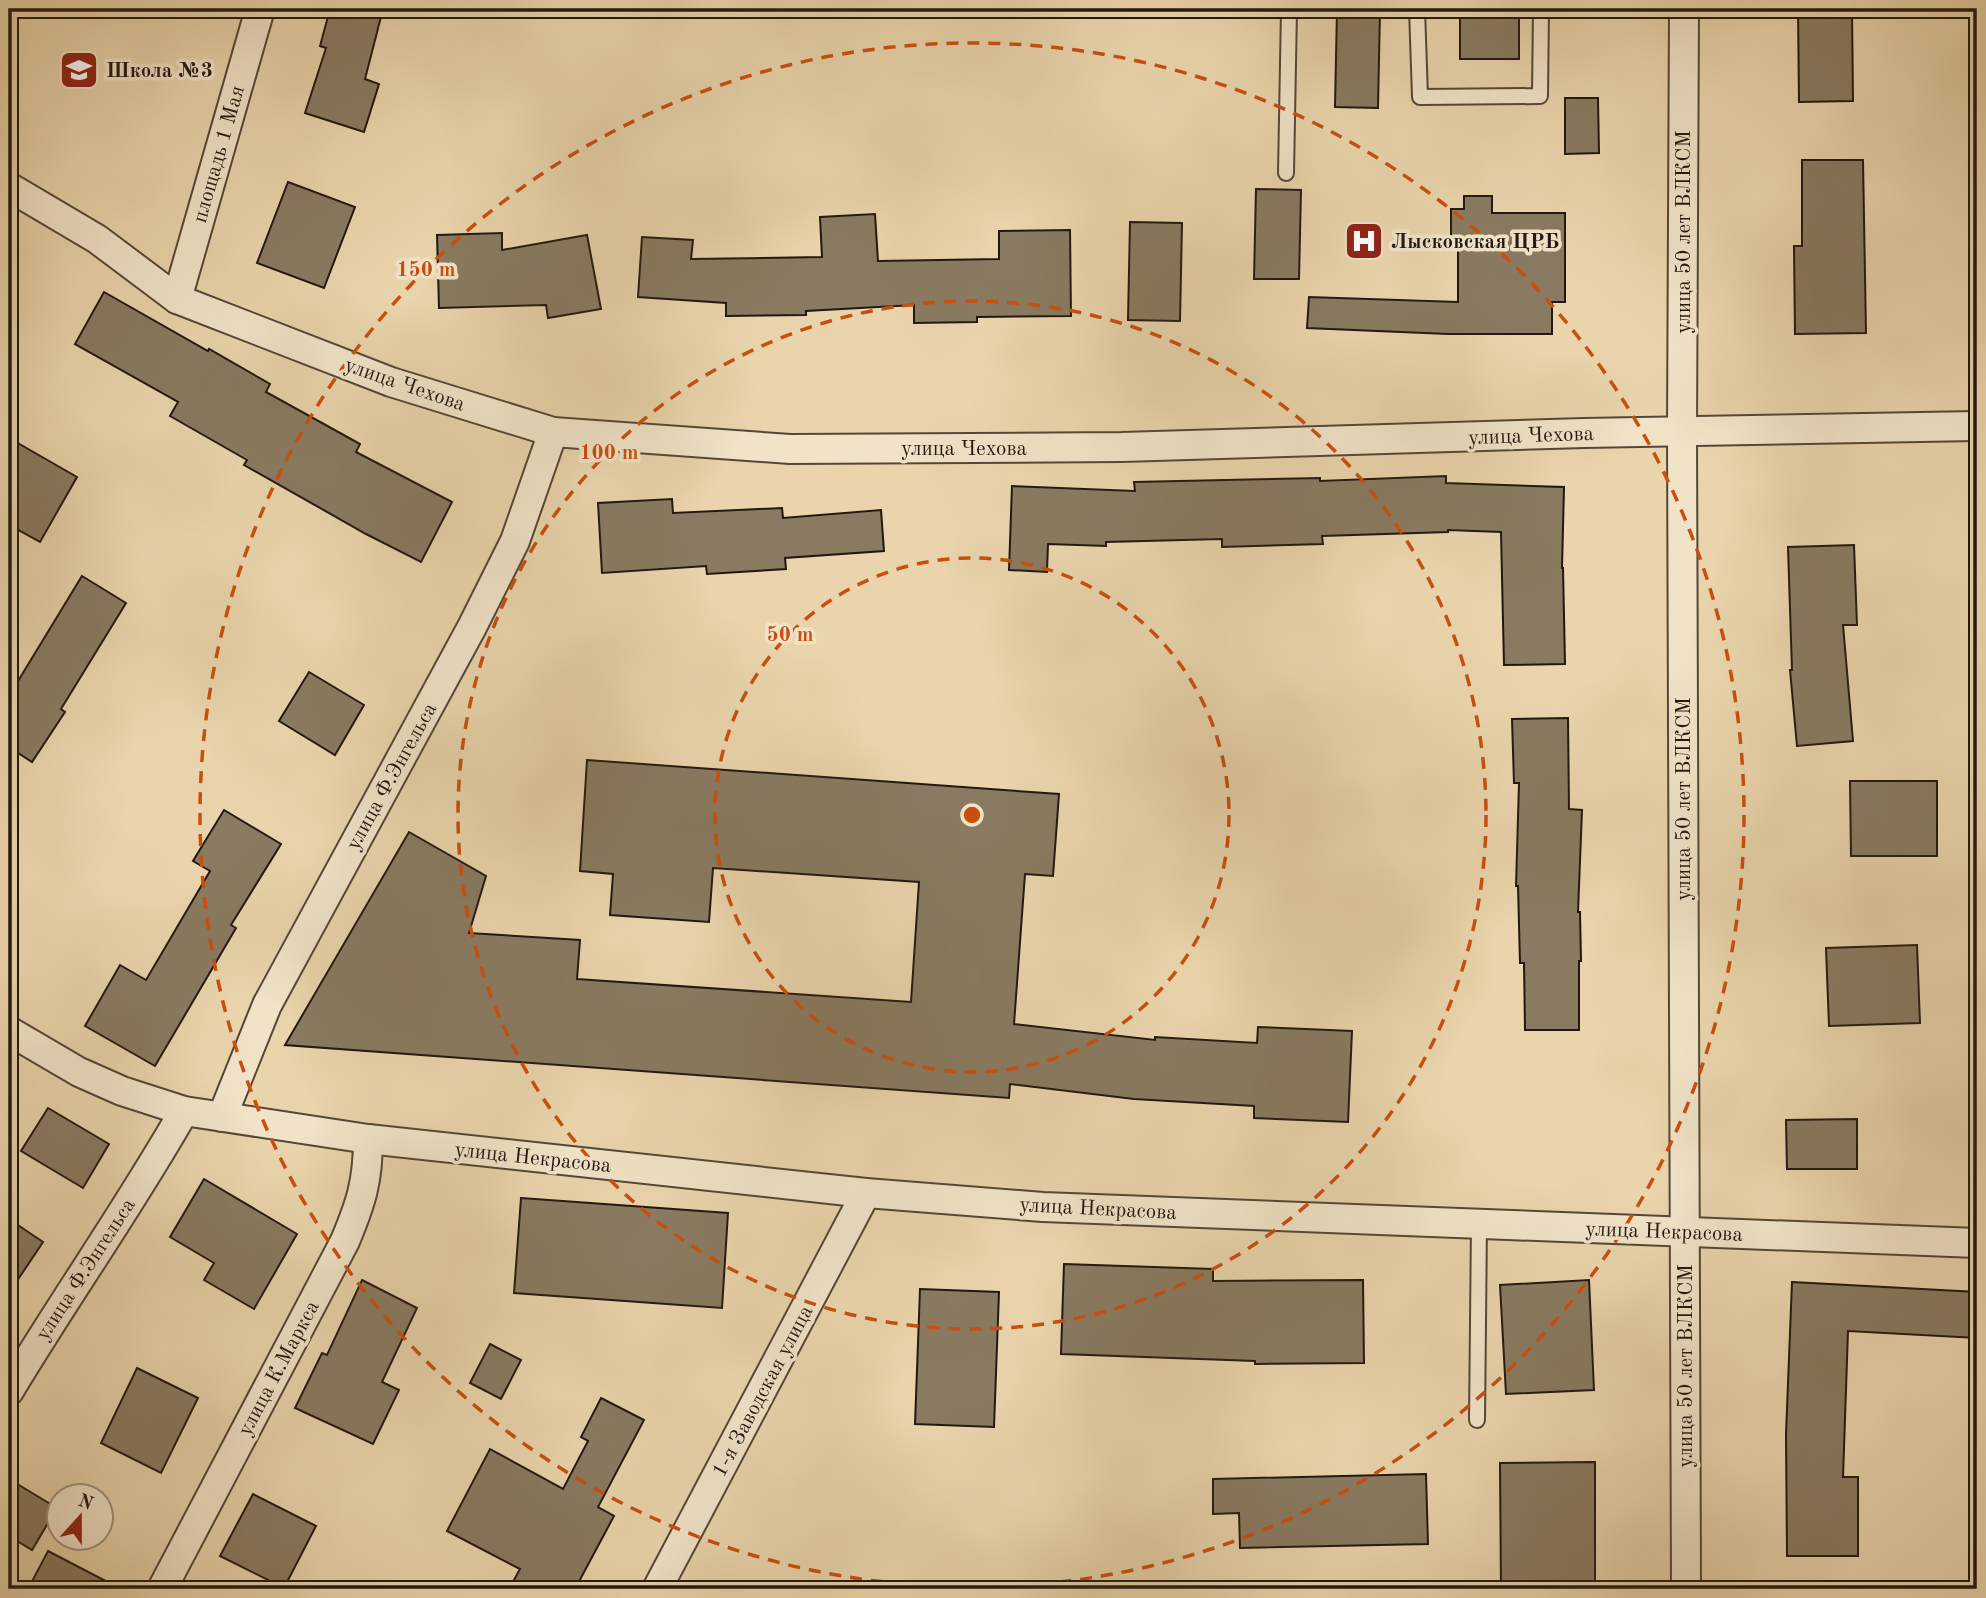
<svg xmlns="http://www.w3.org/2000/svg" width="1986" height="1598" font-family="'Old Standard TT',serif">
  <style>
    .building { fill: #897a61; stroke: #221811; stroke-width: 2 }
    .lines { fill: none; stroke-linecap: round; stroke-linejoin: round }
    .lane-casing { stroke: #544738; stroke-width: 18 }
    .street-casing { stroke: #544738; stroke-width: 32 }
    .lane { stroke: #f1e3c8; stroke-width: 14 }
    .street { stroke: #f1e3c8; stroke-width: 28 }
    .ring { fill: none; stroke: #ca4f0d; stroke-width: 3.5; stroke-dasharray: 12 9 }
    .labels { text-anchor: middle; stroke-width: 7; stroke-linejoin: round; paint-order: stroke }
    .poi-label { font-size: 21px; font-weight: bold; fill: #221811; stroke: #f1e3c8; text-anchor: start }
    .street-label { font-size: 21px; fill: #221811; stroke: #f1e3c8 }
    .centre { fill: #ca4f0d; stroke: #f1e3c8; stroke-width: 3.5 }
    .ring-label { font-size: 21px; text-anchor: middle; font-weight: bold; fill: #ca4f0d; stroke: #f1e3c8; stroke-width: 7; stroke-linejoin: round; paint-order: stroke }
  </style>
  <rect width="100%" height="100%" fill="#e9d4ab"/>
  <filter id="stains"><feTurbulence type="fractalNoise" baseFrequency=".00286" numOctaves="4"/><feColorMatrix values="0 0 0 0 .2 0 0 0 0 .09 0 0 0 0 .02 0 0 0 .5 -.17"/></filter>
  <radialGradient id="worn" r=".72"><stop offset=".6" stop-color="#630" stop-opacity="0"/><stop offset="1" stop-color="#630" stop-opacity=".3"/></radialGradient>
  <g class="building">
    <path d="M 330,9 L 383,9 L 365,79 L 379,84 L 364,132 L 305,113 L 326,48 L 320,46 Z"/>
    <path d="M 1337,9 L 1380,9 L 1378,108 L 1335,107 Z"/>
    <rect x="1460" y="9" width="59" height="50"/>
    <path d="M 1798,9 L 1852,9 L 1853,101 L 1799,102 Z"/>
    <path d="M 1565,98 L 1598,98 L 1599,153 L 1565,154 Z"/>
    <path d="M 1802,160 L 1863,160 L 1866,333 L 1795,334 L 1794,246 L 1802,246 Z"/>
    <path d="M 288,182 L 355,207 L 324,288 L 257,263 Z"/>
    <path d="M 1256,189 L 1301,190 L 1299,279 L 1254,279 Z"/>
    <path d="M 1464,196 L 1492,196 L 1492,213 L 1565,213 L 1565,302 L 1552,302 L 1552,334 L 1448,334 L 1307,328 L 1309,297 L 1458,302 L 1458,245 L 1451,245 L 1451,209 L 1464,209 Z"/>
    <path d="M 875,214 L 878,261 L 999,259 L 999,231 L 1070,230 L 1071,316 L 977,317 L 977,322 L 914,323 L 914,305 L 806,311 L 806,315 L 726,316 L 726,303 L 638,297 L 642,237 L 693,240 L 691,259 L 822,257 L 820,217 Z"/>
    <path d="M 1130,222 L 1182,223 L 1180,321 L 1128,320 Z"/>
    <path d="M 502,233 L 502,250 L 587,235 L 601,309 L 548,318 L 546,305 L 439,308 L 437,235 Z"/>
    <path d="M 104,292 L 208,351 L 209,349 L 270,384 L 266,392 L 360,444 L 356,452 L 452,502 L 421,562 L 366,534 L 244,465 L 247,460 L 170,416 L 178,402 L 75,344 Z"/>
    <path d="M 9,438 L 77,477 L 40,542 L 9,525 Z"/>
    <path d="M 1446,476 L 1446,483 L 1564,487 L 1562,568 L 1563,568 L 1565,664 L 1504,665 L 1501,532 L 1448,530 L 1448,532 L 1322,536 L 1323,544 L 1222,547 L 1222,539 L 1106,542 L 1106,546 L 1048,544 L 1047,572 L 1009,570 L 1012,486 L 1135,491 L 1134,482 L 1320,478 L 1320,481 Z"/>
    <path d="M 672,499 L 673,513 L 782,508 L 783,518 L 881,510 L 884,551 L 785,558 L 786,569 L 707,574 L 706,566 L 602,573 L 598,503 Z"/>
    <path d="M 1854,545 L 1857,625 L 1843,625 L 1853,741 L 1797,746 L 1790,670 L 1792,670 L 1788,547 Z"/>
    <path d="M 82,576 L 126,603 L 61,709 L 65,712 L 32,762 L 9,747 L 9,675 L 18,681 Z"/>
    <path d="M 309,672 L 364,705 L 335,755 L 279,721 Z"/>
    <path d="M 1568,718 L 1569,809 L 1582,810 L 1578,912 L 1580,912 L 1581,961 L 1579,961 L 1579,1030 L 1525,1030 L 1524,963 L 1520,963 L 1518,886 L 1516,886 L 1519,783 L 1514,783 L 1512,719 Z"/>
    <path d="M 587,760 L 1059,794 L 1053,876 L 1025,874 L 1014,1024 L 1155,1040 L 1155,1037 L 1257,1043 L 1258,1027 L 1352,1031 L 1348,1122 L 1254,1118 L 1254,1106 L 1134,1099 L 1010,1084 L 1009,1098 L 285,1045 L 409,832 L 486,876 L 469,933 L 580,940 L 577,979 L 911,1002 L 919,882 L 713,868 L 709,922 L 610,915 L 613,874 L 580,871 Z"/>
    <path d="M 1850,781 L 1937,781 L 1937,856 L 1851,856 Z"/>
    <path d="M 224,810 L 281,844 L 231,925 L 236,928 L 155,1066 L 85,1026 L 120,965 L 146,980 L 210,871 L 193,861 Z"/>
    <path d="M 1917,945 L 1920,1023 L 1829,1026 L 1826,948 Z"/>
    <path d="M 48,1108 L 109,1144 L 83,1188 L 21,1151 Z"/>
    <path d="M 1857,1119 L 1857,1169 L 1787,1169 L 1786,1120 Z"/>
    <path d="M 204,1179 L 297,1234 L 254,1309 L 204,1280 L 214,1263 L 170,1237 Z"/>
    <path d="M 521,1198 L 728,1213 L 722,1308 L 514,1293 Z"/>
    <path d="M 9,1219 L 43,1242 L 9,1293 Z"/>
    <path d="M 1064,1264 L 1213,1269 L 1213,1281 L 1363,1280 L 1364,1363 L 1255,1364 L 1255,1361 L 1061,1354 Z"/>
    <path d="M 362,1280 L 417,1308 L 382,1382 L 399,1390 L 373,1444 L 295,1408 L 322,1353 L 327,1355 Z"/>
    <path d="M 1589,1280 L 1594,1390 L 1506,1394 L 1500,1285 Z"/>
    <path d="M 1792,1282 L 1977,1292 L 1977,1338 L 1848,1331 L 1843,1477 L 1858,1477 L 1858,1556 L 1787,1556 L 1786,1434 Z"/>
    <path d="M 920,1289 L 999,1292 L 994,1427 L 915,1424 Z"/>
    <path d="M 490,1344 L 521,1360 L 501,1399 L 470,1383 Z"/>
    <path d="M 137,1368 L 198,1398 L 161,1473 L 101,1443 Z"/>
    <path d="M 601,1398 L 644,1420 L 598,1507 L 614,1516 L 575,1589 L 509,1589 L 520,1569 L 447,1531 L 490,1449 L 563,1489 L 588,1441 L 581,1437 Z"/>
    <path d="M 1595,1462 L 1595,1589 L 1501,1589 L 1500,1463 Z"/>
    <path d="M 1426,1474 L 1428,1544 L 1240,1548 L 1239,1513 L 1213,1514 L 1213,1479 Z"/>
    <path d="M 9,1479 L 57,1508 L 32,1550 L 9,1536 Z"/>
    <path d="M 253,1494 L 316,1526 L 284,1588 L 220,1556 Z"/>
    <path d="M 48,1551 L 121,1589 L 28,1589 Z"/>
  </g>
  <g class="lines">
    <g class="lane-casing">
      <g id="lane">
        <path d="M 1417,9 L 1420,97 L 1540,96 L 1541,9"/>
        <path d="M 1286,173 L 1289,9"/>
        <path d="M 1477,1420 L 1479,1224"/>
      </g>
    </g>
    <g class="street-casing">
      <g id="street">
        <path d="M 1684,9 L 1682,432 L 1686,1589"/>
        <path d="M 9,187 L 97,239 L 177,299 L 391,382 L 553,432 L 790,449 L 1122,447 L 1584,433 L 1977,426"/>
        <path d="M 177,299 L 260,9"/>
        <path d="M 9,1031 L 79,1072 L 122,1091 L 184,1111 L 368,1139 L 866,1193 L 1043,1207 L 1977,1243"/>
        <path d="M 222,1117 L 267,1005 L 472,627 L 515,541 L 553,432"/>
        <path d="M 9,1391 C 66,1296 130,1206 184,1111"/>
        <path d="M 162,1589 L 345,1241 C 361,1203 368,1181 368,1139"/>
        <path d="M 657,1589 L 866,1193"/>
      </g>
    </g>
    <use href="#lane" class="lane"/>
    <use href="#street" class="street"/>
  </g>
  <g class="ring">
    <circle cx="972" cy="815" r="257"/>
    <circle cx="972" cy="815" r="514"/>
    <circle cx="972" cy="815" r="772"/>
  </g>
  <defs>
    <g id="school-square" transform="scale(2.0125)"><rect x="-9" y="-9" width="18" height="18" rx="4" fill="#8f2418" stroke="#f1e3c8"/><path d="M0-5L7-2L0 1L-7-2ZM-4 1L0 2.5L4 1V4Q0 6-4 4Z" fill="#fff"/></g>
    <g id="hospital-square" transform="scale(2.0125)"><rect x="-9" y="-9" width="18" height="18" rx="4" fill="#8f2418" stroke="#f1e3c8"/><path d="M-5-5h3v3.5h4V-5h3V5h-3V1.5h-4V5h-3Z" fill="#fff"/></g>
  </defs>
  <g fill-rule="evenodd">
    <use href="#school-square" x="79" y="70"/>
    <use href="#hospital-square" x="1364" y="241"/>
  </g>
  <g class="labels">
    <g class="poi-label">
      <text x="106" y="77">Школа №3</text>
      <text x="1391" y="248">Лысковская ЦРБ</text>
    </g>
    <g class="street-label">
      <text transform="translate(218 154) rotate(-74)" y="7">площадь 1 Мая</text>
      <text transform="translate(1683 232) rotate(-90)" y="7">улица 50 лет ВЛКСМ</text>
      <text transform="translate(405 384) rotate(19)" y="7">улица Чехова</text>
      <text transform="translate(1531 435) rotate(-2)" y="7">улица Чехова</text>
      <text x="964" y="455">улица Чехова</text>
      <text transform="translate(391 776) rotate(-61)" y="7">улица Ф.Энгельса</text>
      <text transform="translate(1683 799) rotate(-90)" y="7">улица 50 лет ВЛКСМ</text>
      <text transform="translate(533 1157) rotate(6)" y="7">улица Некрасова</text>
      <text transform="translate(1098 1208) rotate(3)" y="7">улица Некрасова</text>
      <text transform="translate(1664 1231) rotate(2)" y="7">улица Некрасова</text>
      <text transform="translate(85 1269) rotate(-57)" y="7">улица Ф.Энгельса</text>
      <text transform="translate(1685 1366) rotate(-90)" y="7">улица 50 лет ВЛКСМ</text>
      <text transform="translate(278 1368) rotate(-62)" y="7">улица К.Маркса</text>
      <text transform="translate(762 1391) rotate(-62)" y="7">1-я Заводская улица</text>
    </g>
  </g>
  <circle cx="972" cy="815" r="10" class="centre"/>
  <g class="ring-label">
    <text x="426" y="276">150 m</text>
    <text x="609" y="459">100 m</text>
    <text x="790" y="641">50 m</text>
  </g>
  <rect width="1986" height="1598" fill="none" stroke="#e9d4ab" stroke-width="35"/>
  <rect x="10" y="10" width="1965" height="1577" fill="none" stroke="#221811" stroke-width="3.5"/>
  <rect x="18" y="18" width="1951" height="1563" fill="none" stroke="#221811" stroke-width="2"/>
  <g transform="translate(80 1517) rotate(21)"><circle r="33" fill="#f1e3c8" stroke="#9e927f" stroke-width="2"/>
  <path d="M0-5L12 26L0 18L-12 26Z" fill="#8f2418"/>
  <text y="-10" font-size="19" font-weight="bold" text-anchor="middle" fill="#221811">N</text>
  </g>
  <rect width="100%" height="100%" filter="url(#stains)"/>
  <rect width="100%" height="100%" fill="url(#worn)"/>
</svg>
